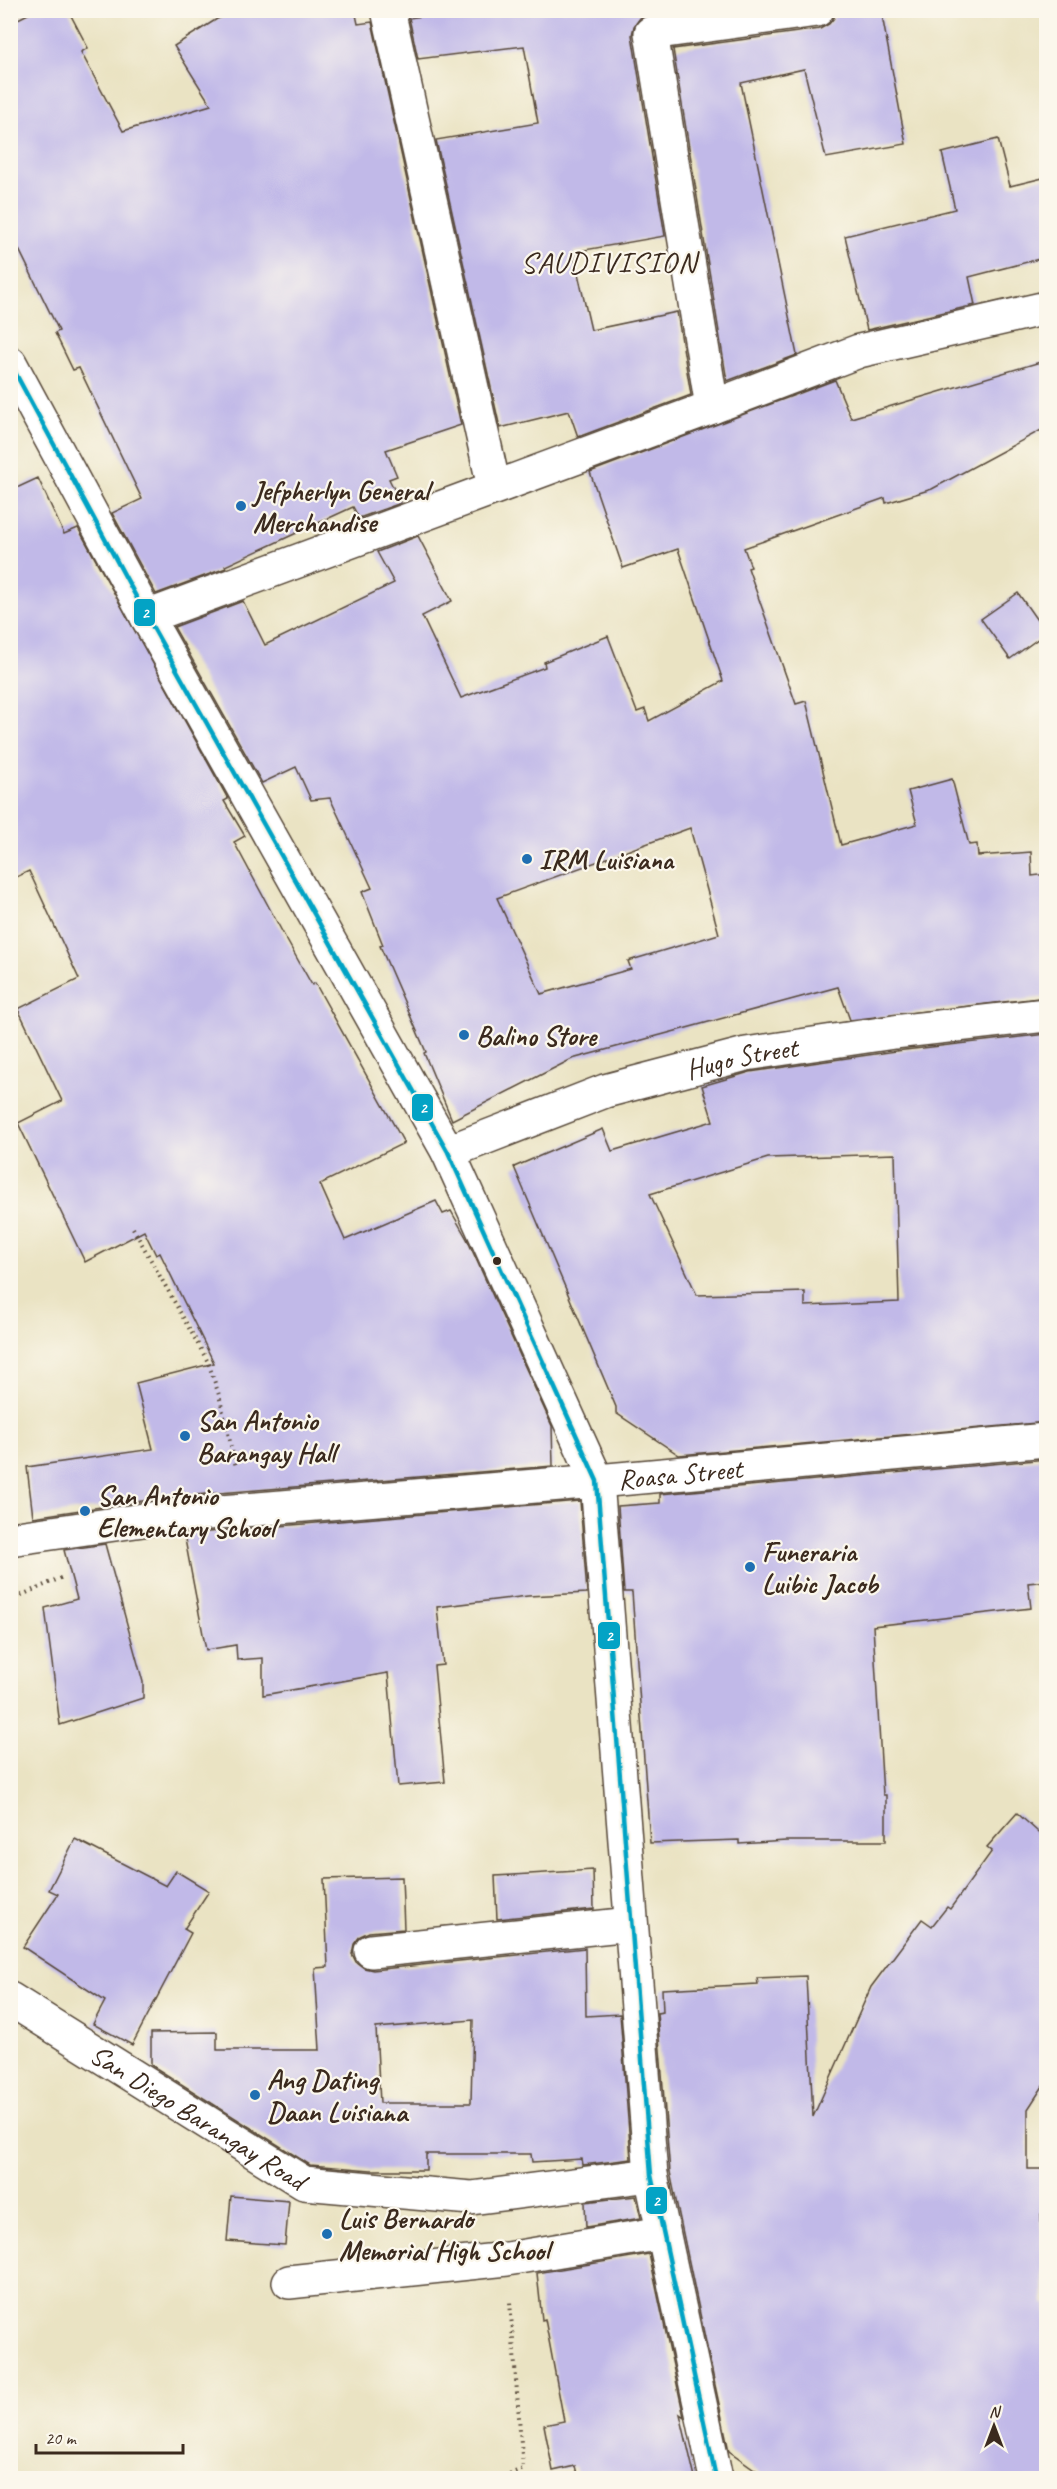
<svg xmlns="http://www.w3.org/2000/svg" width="1057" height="2489" font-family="Caveat,sans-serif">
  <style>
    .building { fill: #c1b9e8; fill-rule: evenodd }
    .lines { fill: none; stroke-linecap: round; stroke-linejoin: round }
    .minor-casing { stroke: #554637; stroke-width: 36 }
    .major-casing { stroke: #554637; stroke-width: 36 }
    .path { stroke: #554637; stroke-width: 4; stroke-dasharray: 1.5 4.5; stroke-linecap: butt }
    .minor { stroke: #fff; stroke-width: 33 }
    .major { stroke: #fff; stroke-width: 33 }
    .bus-1-casing { stroke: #fbf7ec; stroke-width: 9 }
    .bus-1 { stroke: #03a3c5; stroke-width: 4.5 }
    .poi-dot { fill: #1f6fb2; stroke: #fbf7ec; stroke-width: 2 }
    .bus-dot { fill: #3b2a1e; stroke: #fbf7ec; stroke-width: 2 }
    .labels { text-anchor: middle; stroke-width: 4.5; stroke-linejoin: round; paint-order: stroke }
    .poi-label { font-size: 28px; font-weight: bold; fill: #3b2a1e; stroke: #fbf7ec; text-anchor: start }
    .street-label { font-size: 28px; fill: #3b2a1e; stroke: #fbf7ec }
    .neighbourhood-label { font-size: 30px; letter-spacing: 1.5px; fill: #3b2a1e; stroke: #fbf7ec }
    .line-badge { stroke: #fbf7ec; stroke-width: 2 }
    .badge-label { font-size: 16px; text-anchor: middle; font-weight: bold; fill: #fff }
  </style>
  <rect width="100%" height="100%" fill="#fbf7ec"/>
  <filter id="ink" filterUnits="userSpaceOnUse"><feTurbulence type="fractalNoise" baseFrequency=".0167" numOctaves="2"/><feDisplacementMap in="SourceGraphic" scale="12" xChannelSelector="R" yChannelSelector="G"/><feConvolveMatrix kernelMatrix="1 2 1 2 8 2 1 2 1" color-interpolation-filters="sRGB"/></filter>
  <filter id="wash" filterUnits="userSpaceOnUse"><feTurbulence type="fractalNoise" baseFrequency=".008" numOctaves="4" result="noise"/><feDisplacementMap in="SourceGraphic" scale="24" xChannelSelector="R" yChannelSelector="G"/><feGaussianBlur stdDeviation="1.35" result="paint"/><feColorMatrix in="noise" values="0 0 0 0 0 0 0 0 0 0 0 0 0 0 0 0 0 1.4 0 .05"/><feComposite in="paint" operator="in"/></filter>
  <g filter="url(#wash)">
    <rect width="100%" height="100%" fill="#eae3c3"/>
    <g id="blocks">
      <g class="building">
        <path d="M 36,10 L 68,10 L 88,48 L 81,52 L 123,131 L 211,105 L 174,46 L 217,19 L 241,10 L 355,10 L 358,24 L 372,22 L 461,425 L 386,450 L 397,476 L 389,479 L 401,503 L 359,518 L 353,507 L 225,566 L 226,568 L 156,594 L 112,513 L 142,499 L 79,368 L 73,370 L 55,333 L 59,331 L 10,231 L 10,23 Z"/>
        <path d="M 463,10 L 677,10 L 648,14 L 640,18 L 634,26 L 632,35 L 665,236 L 573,252 L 591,330 L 677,312 L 691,395 L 578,437 L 569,411 L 500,428 L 436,140 L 538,123 L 524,46 L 418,59 L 409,18 Z"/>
        <path d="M 835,10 L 881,10 L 906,144 L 826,158 L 804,69 L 741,83 L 797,355 L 727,381 L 673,49 L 820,29 L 829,24 L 834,18 Z"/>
        <path d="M 998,139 L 1010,186 L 1047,177 L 1047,257 L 969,277 L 975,305 L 867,330 L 845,236 L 955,209 L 942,153 Z"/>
        <path d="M 1047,360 L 1047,427 L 932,489 L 886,503 L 885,498 L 744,548 L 751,567 L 748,568 L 796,704 L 806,701 L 841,845 L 917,824 L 908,791 L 952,779 L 969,845 L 977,844 L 978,856 L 1031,852 L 1032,876 L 1047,874 L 1047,997 L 850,1020 L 838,987 L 572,1059 L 452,1120 L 424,1053 L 426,1052 L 380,946 L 383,945 L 362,892 L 372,888 L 330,798 L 311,800 L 296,767 L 262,783 L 174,627 L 243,601 L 265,645 L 394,583 L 377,552 L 418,536 L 452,601 L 422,616 L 461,698 L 545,667 L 544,662 L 608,636 L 637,712 L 645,709 L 649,721 L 723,681 L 678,549 L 623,568 L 590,472 L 835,380 L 851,418 ZM 690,828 L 719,934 L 628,961 L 631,969 L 541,994 L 497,898 Z"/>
        <path d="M 38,478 L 64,534 L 78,528 L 228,799 L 224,801 L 245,836 L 234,842 L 285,937 L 312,985 L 315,983 L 404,1143 L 320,1184 L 345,1240 L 436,1201 L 443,1214 L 451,1211 L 467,1239 L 552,1426 L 553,1466 L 169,1497 L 33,1517 L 27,1467 L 153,1449 L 136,1383 L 214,1363 L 160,1253 L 156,1255 L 144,1231 L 85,1262 L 18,1123 L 62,1101 L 18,1009 L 79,979 L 29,871 L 10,880 L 10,491 Z"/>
        <path d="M 1018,593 L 1046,633 L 1010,659 L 981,619 Z"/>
        <path d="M 1047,1034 L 1047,1422 L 679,1455 L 616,1413 L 616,1407 L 514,1167 L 603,1129 L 612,1151 L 713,1121 L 702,1086 L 750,1072 L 896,1051 ZM 895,1154 L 899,1302 L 805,1306 L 805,1292 L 697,1295 L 650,1194 L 768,1158 Z"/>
        <path d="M 1047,1459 L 1047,1581 L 1028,1583 L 1031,1608 L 873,1626 L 883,1795 L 886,1795 L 886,1841 L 786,1841 L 739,1844 L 739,1840 L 650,1843 L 632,1592 L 624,1592 L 618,1506 L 660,1503 L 660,1494 Z"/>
        <path d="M 580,1501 L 587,1593 L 528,1596 L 437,1607 L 443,1665 L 434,1666 L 445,1782 L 398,1786 L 388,1673 L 263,1695 L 263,1658 L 237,1660 L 236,1645 L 206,1650 L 184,1534 Z"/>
        <path d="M 105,1544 L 143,1682 L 143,1698 L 60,1725 L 45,1608 L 77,1599 L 64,1550 Z"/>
        <path d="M 1017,1813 L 1047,1840 L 1047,2080 L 1028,2109 L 1028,2169 L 1047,2169 L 1047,2214 L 1041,2214 L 1044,2304 L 1047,2304 L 1047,2478 L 767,2478 L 729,2451 L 670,2172 L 657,2013 L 663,2012 L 662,1989 L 758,1984 L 757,1978 L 806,1976 L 813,2117 L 871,1987 L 922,1919 L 932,1926 L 947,1907 L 950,1909 L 992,1851 L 987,1847 Z"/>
        <path d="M 75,1839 L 166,1886 L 176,1871 L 209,1891 L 184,1929 L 191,1933 L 132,2045 L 93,2024 L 105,2001 L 23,1947 L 58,1894 L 49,1890 Z"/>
        <path d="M 593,1870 L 594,1909 L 497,1919 L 495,1876 Z"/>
        <path d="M 402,1877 L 404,1929 L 369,1932 L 360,1936 L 354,1944 L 352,1954 L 356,1962 L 364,1968 L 373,1970 L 585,1948 L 586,2016 L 620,2014 L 631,2159 L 583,2165 L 582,2159 L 532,2162 L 531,2154 L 426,2154 L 426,2170 L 371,2170 L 310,2165 L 151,2065 L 151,2033 L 217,2032 L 217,2050 L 320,2050 L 315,1968 L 328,1967 L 324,1879 ZM 473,2020 L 471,2103 L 380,2103 L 376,2028 Z"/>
        <path d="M 231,2196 L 289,2201 L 285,2245 L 227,2241 Z"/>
        <path d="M 636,2196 L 641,2218 L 586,2227 L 585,2202 Z"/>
        <path d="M 649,2254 L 684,2417 L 680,2414 L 695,2478 L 578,2478 L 575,2466 L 553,2471 L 544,2425 L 564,2421 L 545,2319 L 542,2320 L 537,2273 Z"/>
      </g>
    </g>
  </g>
  <g filter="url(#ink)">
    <use href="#blocks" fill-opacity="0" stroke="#554637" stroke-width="1.5"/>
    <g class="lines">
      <g class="minor-casing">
        <g id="minor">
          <path d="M 388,10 L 494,487"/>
          <path d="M 712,407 L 859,351 L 1046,308"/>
          <path d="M 147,617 L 712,407 L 651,33 L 817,10"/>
          <path id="s1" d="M 448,1152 L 605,1091 L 746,1054 L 894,1032 L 1046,1015"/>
          <path d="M 10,1539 L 171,1516 L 597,1481 L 651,2175 L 716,2478"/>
          <path d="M 371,1951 L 631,1924"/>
          <path id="s2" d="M 10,1999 L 304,2183 L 471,2198 L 651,2175"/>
          <path d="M 289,2282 L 507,2259 L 663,2233"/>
        </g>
      </g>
      <g class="major-casing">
        <g id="major">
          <path id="s3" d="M 10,363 L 147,617 L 448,1152 L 597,1481 L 1046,1440"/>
        </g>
      </g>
      <g class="path">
        <path d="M 133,1228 L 208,1362 L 219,1395 L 236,1467"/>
        <path d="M 10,1600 L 63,1577"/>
        <path d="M 498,2478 L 523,2469 L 510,2302"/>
      </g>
      <use href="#minor" class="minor"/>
      <use href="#major" class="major"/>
      <g class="bus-1-casing">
        <path id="bus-1" d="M 10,363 L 147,617 L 448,1152 L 597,1481 L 651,2175 L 716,2478"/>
      </g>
      <use href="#bus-1" class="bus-1"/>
    </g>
  </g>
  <g class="poi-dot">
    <circle cx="241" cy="506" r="6"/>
    <circle cx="527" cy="859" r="6"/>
    <circle cx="464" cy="1035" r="6"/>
    <circle cx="185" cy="1436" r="6"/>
    <circle cx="85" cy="1511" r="6"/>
    <circle cx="750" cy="1567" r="6"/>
    <circle cx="255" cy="2095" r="6"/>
    <circle cx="327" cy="2234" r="6"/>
  </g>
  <circle class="bus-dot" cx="497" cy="1261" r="5"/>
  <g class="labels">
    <g class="poi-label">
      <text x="253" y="500">Jefpherlyn General<tspan x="253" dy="32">Merchandise</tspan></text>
      <text x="539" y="869">IRM Luisiana</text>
      <text x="476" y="1045">Balino Store</text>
      <text x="197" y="1430">San Antonio<tspan x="197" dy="32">Barangay Hall</tspan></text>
      <text x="97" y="1505">San Antonio<tspan x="97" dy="32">Elementary School</tspan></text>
      <text x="762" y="1561">Funeraria<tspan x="762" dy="32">Luibic Jacob</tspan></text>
      <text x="267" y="2089">Ang Dating<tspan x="267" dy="32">Daan Luisiana</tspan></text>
      <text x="339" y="2228">Luis Bernardo<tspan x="339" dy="32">Memorial High School</tspan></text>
    </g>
    <g class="street-label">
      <text dy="10" stroke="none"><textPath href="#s1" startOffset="309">Hugo Street</textPath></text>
      <text dy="10" stroke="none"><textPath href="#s3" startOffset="1347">Roasa Street</textPath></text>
      <text dy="10" stroke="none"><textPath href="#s2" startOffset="222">San Diego Barangay Road</textPath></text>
    </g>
    <g class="neighbourhood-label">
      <text x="609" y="272">SAUDIVISION</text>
    </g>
  </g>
  <g class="line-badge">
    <rect x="133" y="598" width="23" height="29" rx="6" fill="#03a3c5"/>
    <rect x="411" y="1093" width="23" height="29" rx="6" fill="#03a3c5"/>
    <rect x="597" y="1621" width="24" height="29" rx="6" fill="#03a3c5"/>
    <rect x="645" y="2186" width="23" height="29" rx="6" fill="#03a3c5"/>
  </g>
  <g class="badge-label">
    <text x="145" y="618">2</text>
    <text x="423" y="1113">2</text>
    <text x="609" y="1641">2</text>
    <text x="656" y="2206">2</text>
  </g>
  <rect width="1057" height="2489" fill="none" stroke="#fbf7ec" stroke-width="36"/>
  <g transform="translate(994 2426)" stroke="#fbf7ec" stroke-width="4.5" paint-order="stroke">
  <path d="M0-4.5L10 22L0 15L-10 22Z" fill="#3b2a1e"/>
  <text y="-9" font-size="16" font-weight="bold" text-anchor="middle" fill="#3b2a1e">N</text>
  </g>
  <path d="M36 2444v9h147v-9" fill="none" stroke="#3b2a1e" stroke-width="3"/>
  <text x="45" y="2444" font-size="18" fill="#3b2a1e" stroke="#fbf7ec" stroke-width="4.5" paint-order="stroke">20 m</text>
</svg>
